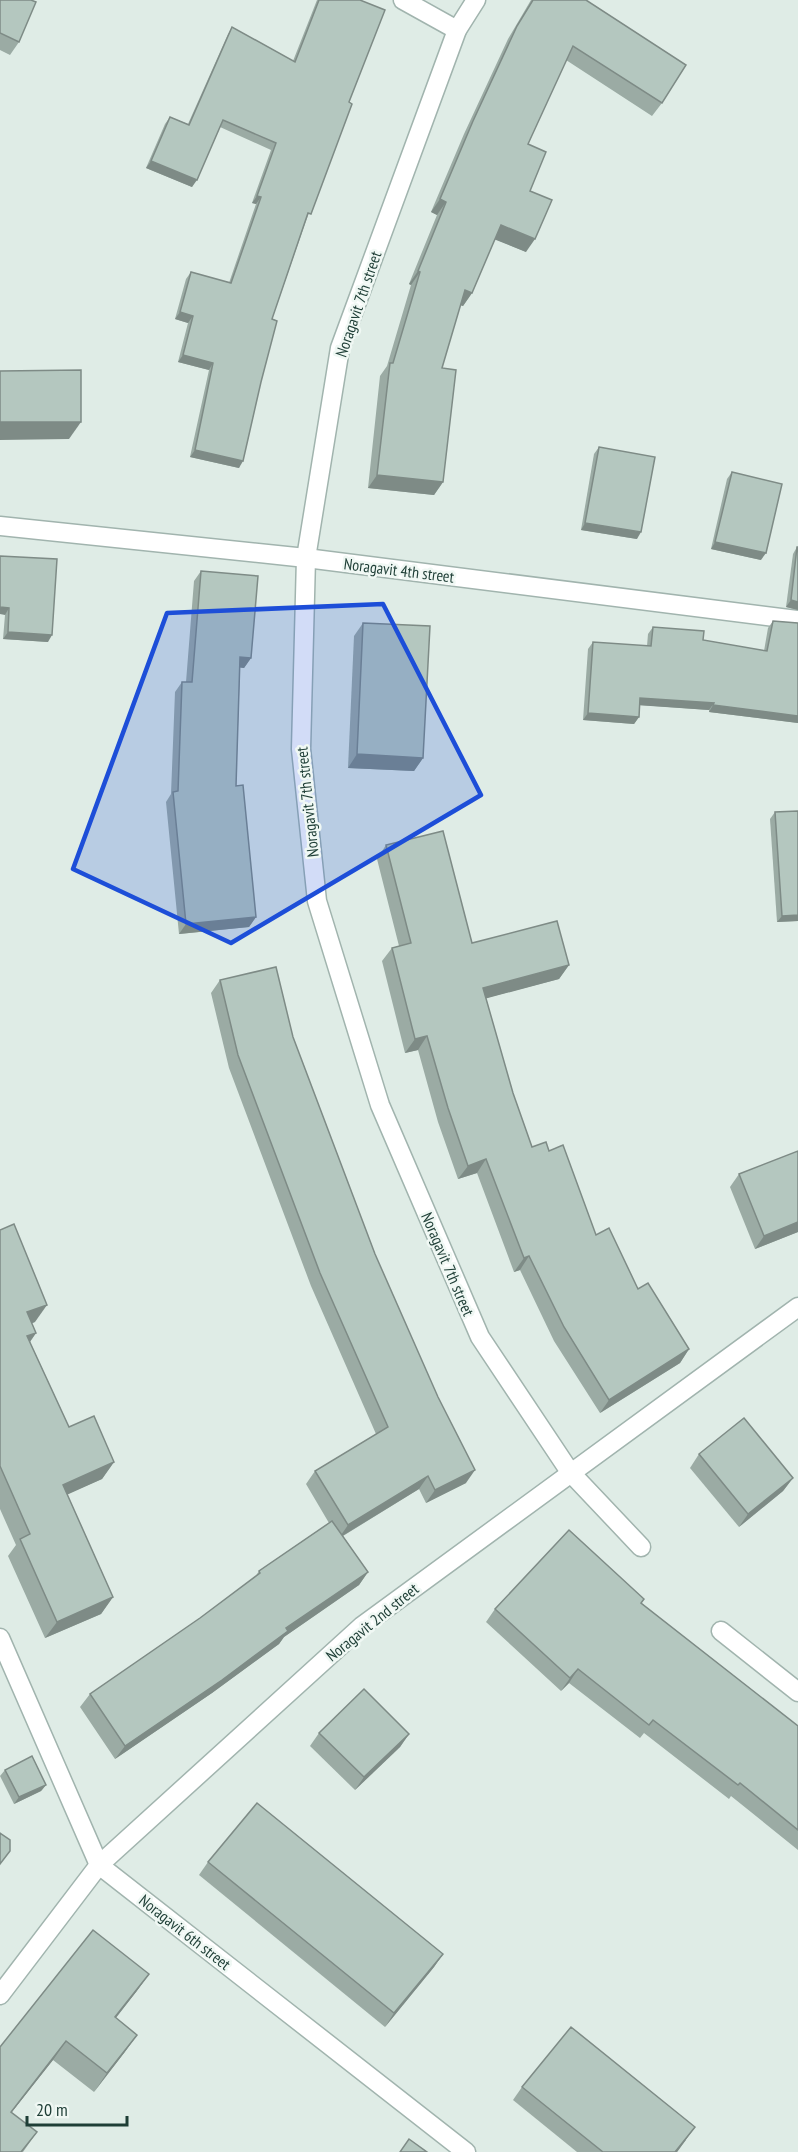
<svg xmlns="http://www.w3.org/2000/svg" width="798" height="2152" font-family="'PT Sans Narrow',sans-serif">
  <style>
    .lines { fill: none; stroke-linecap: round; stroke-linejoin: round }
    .street-casing { stroke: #a1b4ae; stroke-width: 21 }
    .street { stroke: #fff; stroke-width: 18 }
    .wall { fill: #9baba4 }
    .shaded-wall { fill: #7e8b86 }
    .building { fill: #b4c7bf; stroke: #7e8b86; stroke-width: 1.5 }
    .marked { fill: #1d4ed8; fill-opacity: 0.2; stroke: #1d4ed8; stroke-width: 4.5; stroke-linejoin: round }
    .labels { text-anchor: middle; stroke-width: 5; stroke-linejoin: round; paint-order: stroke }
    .street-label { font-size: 16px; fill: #1e3e36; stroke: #f0f8f4 }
  </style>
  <rect width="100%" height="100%" fill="#dfece6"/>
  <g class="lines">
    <g class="street-casing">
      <g id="street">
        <path d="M 403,0 L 457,30"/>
        <path d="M 476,0 L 457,30 L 340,348 L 306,558 L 301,749 L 317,901 L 380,1105 L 480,1337 L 570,1472 L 641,1547"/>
        <path d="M 0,526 L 306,558 L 798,620"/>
        <path d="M 721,1631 L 798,1692"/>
        <path d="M 0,1638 L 99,1865 L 466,2152"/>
        <path d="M 0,1995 L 99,1865 L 362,1626 L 798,1307"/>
      </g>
    </g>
    <use href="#street" class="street"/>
  </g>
  <g class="wall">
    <path d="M 0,0 L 19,42 L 10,55 L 0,50 Z"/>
    <path d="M 317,0 L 360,0 L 349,102 L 306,221 L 272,319 L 261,382 L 239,468 L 190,457 L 209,370 L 178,362 L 188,323 L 175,319 L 186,279 L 191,272 L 229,283 L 256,204 L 252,203 L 271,150 L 220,127 L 192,187 L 146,168 L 165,124 L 170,117 L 188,124 L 228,34 L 232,27 L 293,61 Z"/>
    <path d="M 531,0 L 586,0 L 662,103 L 652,116 L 566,60 L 528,144 L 530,191 L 526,252 L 495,239 L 472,293 L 463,306 L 460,305 L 442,368 L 443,482 L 434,495 L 368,488 L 380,376 L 387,366 L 411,285 L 409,284 L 437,215 L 431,212 L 464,134 L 508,39 Z"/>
    <path d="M 599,447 L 637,539 L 581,530 L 594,454 Z"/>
    <path d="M 732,472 L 761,560 L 711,549 L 727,479 Z"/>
    <path d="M 797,547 L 798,547 L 798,610 L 786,607 L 793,554 Z"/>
    <path d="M 0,556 L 48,642 L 3,639 L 5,615 Z"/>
    <path d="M 201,571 L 251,658 L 244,668 L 240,667 L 236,786 L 256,917 L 249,927 L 179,934 L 166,802 L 171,794 L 175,692 L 182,682 L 186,682 L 194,581 Z"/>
    <path d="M 773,621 L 798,623 L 798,723 L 709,712 L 709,710 L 640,705 L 639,717 L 634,724 L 583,720 L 588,649 L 593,642 L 647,646 L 648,634 L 653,627 L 703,640 L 764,651 L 768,628 Z"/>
    <path d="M 363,623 L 423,758 L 414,771 L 348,768 L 354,636 Z"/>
    <path d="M 798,811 L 798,921 L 777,922 L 770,819 L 775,812 Z"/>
    <path d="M 386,845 L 472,943 L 569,965 L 559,979 L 486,998 L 513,1093 L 532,1147 L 549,1151 L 596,1235 L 638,1289 L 689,1349 L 680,1363 L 600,1413 L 554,1341 L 520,1270 L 514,1272 L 477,1173 L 458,1179 L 438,1122 L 418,1050 L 405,1053 L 382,961 L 392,948 L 399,946 L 377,859 Z"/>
    <path d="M 220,980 L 293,1037 L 375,1254 L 466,1483 L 426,1503 L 419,1489 L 343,1536 L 368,1572 L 359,1585 L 284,1637 L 279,1644 L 212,1693 L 115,1759 L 80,1707 L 90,1694 L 200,1618 L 255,1577 L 259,1571 L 329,1523 L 306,1484 L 315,1471 L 376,1434 L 311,1286 L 229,1068 L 211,993 Z"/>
    <path d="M 798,1151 L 798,1232 L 755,1249 L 730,1187 L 739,1174 Z"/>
    <path d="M 0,1230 L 35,1322 L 32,1323 L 36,1333 L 30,1342 L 69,1427 L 114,1462 L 102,1479 L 67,1494 L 113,1597 L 101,1614 L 45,1638 L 8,1556 L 16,1545 L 0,1509 Z"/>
    <path d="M 699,1454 L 793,1478 L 783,1491 L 739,1527 L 690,1468 Z"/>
    <path d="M 644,1599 L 641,1603 L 798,1726 L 798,1850 L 731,1796 L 729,1799 L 644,1733 L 640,1738 L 569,1683 L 561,1691 L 486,1622 L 495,1609 Z"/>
    <path d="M 319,1733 L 409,1734 L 400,1747 L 355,1790 L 310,1746 Z"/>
    <path d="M 5,1770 L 46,1785 L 41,1791 L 14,1804 L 0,1776 Z"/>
    <path d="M 208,1862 L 443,1954 L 434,1967 L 385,2027 L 199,1875 Z"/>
    <path d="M 149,1974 L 136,1992 L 116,2018 L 137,2035 L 124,2053 L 94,2092 L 53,2060 L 11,2113 L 37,2132 L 23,2152 L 0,2152 L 0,2047 Z"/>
    <path d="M 522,2087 L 686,2140 L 677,2152 L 577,2152 L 513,2100 Z"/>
  </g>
  <g class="shaded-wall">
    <path d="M 151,161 L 197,180 L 192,187 L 146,168 Z"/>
    <path d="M 257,196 L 261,197 L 256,204 L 252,203 Z"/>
    <path d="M 440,199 L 446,202 L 437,215 L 431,212 Z"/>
    <path d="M 501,225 L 535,239 L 526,252 L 491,238 Z"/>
    <path d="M 418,271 L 420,272 L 411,285 L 409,284 Z"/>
    <path d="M 465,290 L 472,293 L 463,306 L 455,303 Z"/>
    <path d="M 180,312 L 193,316 L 188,323 L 175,319 Z"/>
    <path d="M 183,355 L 213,363 L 209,370 L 178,362 Z"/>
    <path d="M 0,422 L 81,422 L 69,439 L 0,440 Z"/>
    <path d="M 195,450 L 243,461 L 239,468 L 190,457 Z"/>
    <path d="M 377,475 L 443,482 L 434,495 L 368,488 Z"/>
    <path d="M 585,523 L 641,532 L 637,539 L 581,530 Z"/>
    <path d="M 715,542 L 766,553 L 761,560 L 711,549 Z"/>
    <path d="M 791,600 L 798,602 L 798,610 L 786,607 Z"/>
    <path d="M 0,607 L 9,608 L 5,615 L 0,614 Z"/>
    <path d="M 8,632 L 52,635 L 48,642 L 3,639 Z"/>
    <path d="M 240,657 L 251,658 L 244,668 L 233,667 Z"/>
    <path d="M 640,698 L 714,703 L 709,710 L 636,705 Z"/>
    <path d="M 713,705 L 798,716 L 798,723 L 709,712 Z"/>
    <path d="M 588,713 L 639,717 L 634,724 L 583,720 Z"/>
    <path d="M 357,754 L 423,758 L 414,771 L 348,768 Z"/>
    <path d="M 798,915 L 798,921 L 777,922 L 782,916 Z"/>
    <path d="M 256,917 L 249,927 L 179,934 L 186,924 Z"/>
    <path d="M 569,965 L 559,979 L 473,1002 L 483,988 Z"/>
    <path d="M 427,1036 L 418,1050 L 405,1053 L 415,1039 Z"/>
    <path d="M 486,1159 L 477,1173 L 458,1179 L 468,1166 Z"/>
    <path d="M 798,1222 L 798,1232 L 755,1249 L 764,1236 Z"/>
    <path d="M 529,1256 L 520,1270 L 514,1272 L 524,1258 Z"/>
    <path d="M 47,1305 L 35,1322 L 16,1329 L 27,1312 Z"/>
    <path d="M 36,1333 L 24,1350 L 27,1336 Z"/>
    <path d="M 689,1349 L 680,1363 L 600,1413 L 609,1400 Z"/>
    <path d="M 114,1462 L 102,1479 L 51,1502 L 63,1485 Z"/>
    <path d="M 475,1470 L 466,1483 L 426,1503 L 435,1490 Z"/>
    <path d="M 428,1476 L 419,1489 L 339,1538 L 348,1525 Z"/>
    <path d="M 793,1478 L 783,1491 L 739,1527 L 748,1514 Z"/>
    <path d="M 368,1572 L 359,1585 L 284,1637 L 279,1644 L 212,1693 L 115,1759 L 125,1746 L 286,1628 Z"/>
    <path d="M 113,1597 L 101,1614 L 45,1638 L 57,1622 Z"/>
    <path d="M 578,1669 L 569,1683 L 561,1691 L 570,1678 Z"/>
    <path d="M 409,1734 L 400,1747 L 355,1790 L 364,1777 Z"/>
    <path d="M 46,1785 L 41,1791 L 14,1804 L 19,1797 Z"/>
    <path d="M 443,1954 L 434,1967 L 385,2027 L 394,2013 Z"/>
    <path d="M 149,1974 L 136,1992 L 102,2035 L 115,2017 Z"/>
    <path d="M 137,2035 L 124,2053 L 94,2092 L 107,2073 Z"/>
    <path d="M 66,2041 L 53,2060 L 0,2127 L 11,2112 Z"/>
    <path d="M 695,2127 L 677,2152 L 675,2152 Z"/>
  </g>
  <g class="building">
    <path d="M 0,0 L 31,0 L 36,2 L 19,42 L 0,33 Z"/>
    <path d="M 319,0 L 360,0 L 385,10 L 349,102 L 352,104 L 311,214 L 308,213 L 272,319 L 277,321 L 261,382 L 243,461 L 195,450 L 213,363 L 183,355 L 193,316 L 180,312 L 191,272 L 231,283 L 261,197 L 257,196 L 276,143 L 223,120 L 197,180 L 151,161 L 170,117 L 189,125 L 232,27 L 295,62 Z"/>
    <path d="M 533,0 L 586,0 L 686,65 L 662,103 L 573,46 L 528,144 L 546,152 L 530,191 L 552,200 L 535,239 L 501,225 L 472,293 L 465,290 L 442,368 L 456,370 L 443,482 L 377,475 L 390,363 L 393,363 L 420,272 L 418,271 L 446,202 L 440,199 L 473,121 L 517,26 Z"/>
    <path d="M 81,370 L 81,422 L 0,422 L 0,371 Z"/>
    <path d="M 599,447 L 655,457 L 641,532 L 585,523 Z"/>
    <path d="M 732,472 L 782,484 L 766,553 L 715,542 Z"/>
    <path d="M 797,547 L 798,547 L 798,602 L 791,600 Z"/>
    <path d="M 0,556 L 57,559 L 52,635 L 8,632 L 9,608 L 0,607 Z"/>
    <path d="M 201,571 L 258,576 L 251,658 L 240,657 L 236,786 L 243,785 L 256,917 L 186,924 L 173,792 L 178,791 L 182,682 L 192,682 Z"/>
    <path d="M 773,621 L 798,623 L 798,716 L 713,705 L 714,703 L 640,698 L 639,717 L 588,713 L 593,642 L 651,646 L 653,627 L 704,631 L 703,640 L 767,651 Z"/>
    <path d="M 363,623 L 430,626 L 423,758 L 357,754 Z"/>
    <path d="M 798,811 L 798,915 L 782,916 L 775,812 Z"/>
    <path d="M 443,831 L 472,943 L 557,921 L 569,965 L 483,988 L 513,1093 L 532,1147 L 546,1142 L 549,1151 L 563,1145 L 596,1235 L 609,1228 L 638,1289 L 648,1283 L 689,1349 L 609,1400 L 564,1327 L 529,1256 L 524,1258 L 486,1159 L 468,1166 L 448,1108 L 427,1036 L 415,1039 L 392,948 L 411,943 L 386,845 Z"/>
    <path d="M 276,967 L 293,1037 L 375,1254 L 438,1397 L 475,1470 L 435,1490 L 428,1476 L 348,1525 L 315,1471 L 388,1427 L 320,1273 L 238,1055 L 220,980 Z"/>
    <path d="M 798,1151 L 798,1222 L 764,1236 L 739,1174 Z"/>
    <path d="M 14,1224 L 47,1305 L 27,1312 L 36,1333 L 27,1336 L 69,1427 L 94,1416 L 114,1462 L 63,1485 L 113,1597 L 57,1622 L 20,1539 L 30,1534 L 0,1466 L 0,1230 Z"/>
    <path d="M 744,1418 L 793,1478 L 748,1514 L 699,1454 Z"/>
    <path d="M 332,1521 L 368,1572 L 286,1628 L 288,1631 L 222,1680 L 125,1746 L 90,1694 L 200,1618 L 260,1573 L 259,1571 Z"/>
    <path d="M 569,1530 L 644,1599 L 641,1603 L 798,1726 L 798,1830 L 740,1783 L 738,1785 L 653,1720 L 649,1725 L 578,1669 L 570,1678 L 495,1609 Z"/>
    <path d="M 364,1689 L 409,1734 L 364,1777 L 319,1733 Z"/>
    <path d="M 32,1756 L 46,1785 L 19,1797 L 5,1770 Z"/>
    <path d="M 257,1803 L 443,1954 L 394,2013 L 208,1862 Z"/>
    <path d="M 0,1833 L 10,1840 L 10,1851 L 0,1864 Z"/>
    <path d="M 93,1930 L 149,1974 L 115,2017 L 137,2035 L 107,2073 L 66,2041 L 11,2112 L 37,2132 L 21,2152 L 0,2152 L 0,2047 Z"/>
    <path d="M 571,2027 L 695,2127 L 675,2152 L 603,2152 L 522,2087 Z"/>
    <path d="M 409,2139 L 427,2152 L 400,2152 Z"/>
  </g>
  <path class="marked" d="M 383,604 L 481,795 L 231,943 L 73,869 L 167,613 Z"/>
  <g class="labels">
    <g class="street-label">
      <text transform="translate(358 304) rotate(-71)" y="6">Noragavit 7th street</text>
      <text transform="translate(399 570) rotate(7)" y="6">Noragavit 4th street</text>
      <text transform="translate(307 802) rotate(-96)" y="6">Noragavit 7th street</text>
      <text transform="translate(448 1264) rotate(67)" y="6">Noragavit 7th street</text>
      <text transform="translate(372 1622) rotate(-39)" y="6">Noragavit 2nd street</text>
      <text transform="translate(185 1932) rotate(38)" y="6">Noragavit 6th street</text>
    </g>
  </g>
  <path d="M27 2116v9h100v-9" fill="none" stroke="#1e3e36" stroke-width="3"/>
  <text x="36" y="2116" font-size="18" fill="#1e3e36" stroke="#f0f8f4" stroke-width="4.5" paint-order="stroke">20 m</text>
</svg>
